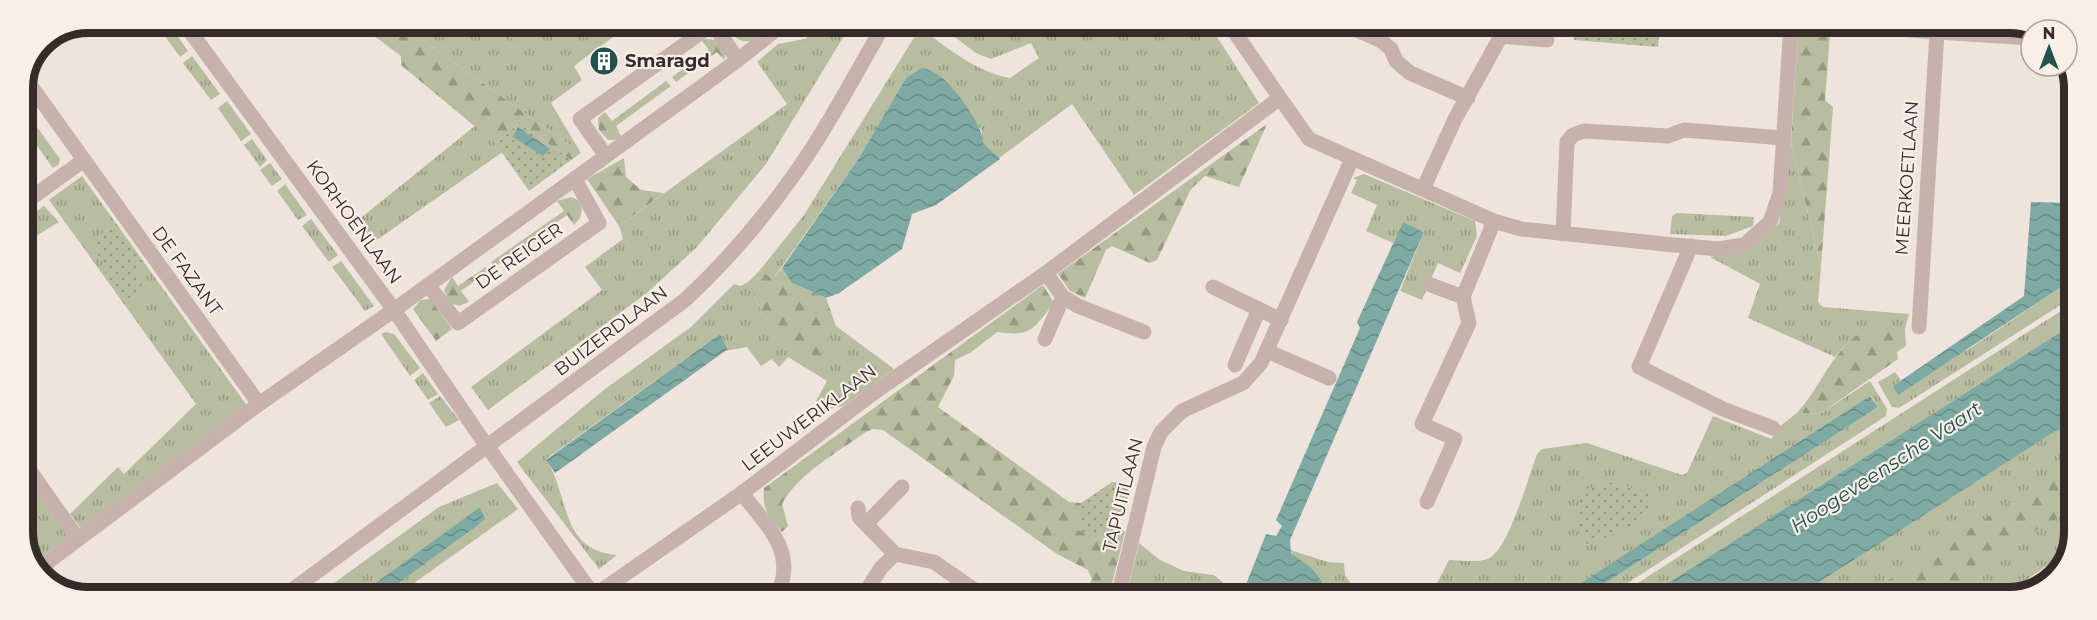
<svg xmlns="http://www.w3.org/2000/svg" width="2097" height="620" font-family="Montserrat,sans-serif">
  <style>
    .grass { fill: url(#grass-tufts) }
    .forest { fill: url(#forest-firs) }
    .park { fill: url(#park-dots) }
    .water { fill: url(#water-waves) }
    .lines { fill: none; stroke-linecap: round; stroke-linejoin: round }
    .minor { stroke: #c6b2ab; stroke-width: 15 }
    .highway { stroke: #554441; stroke-width: 18 }
    .labels { text-anchor: middle; stroke-width: 4.5; stroke-linejoin: round; paint-order: stroke }
    .poi-label { font-size: 18px; font-weight: bold; fill: #352b29; stroke: #f8efe9; text-anchor: start }
    .street-label { font-size: 18px; fill: #352b29; stroke: #f8efe9 }
    .water-label { font-size: 20px; font-style: italic; fill: #23524d; stroke: #f8efe9 }
    .rim { fill: none; stroke: #352b29; stroke-width: 8 }
  </style>
  <defs>
    <pattern id="grass-tufts" width="24" height="20" patternUnits="userSpaceOnUse" patternTransform="scale(1.5)"><rect width="24" height="20" fill="#b8bd9f"/><path d="M3 7l-1-3M5 7V3M7 7l1-3M15 17l-1-3M17 17v-4M19 17l1-3" fill="none" stroke="#969a82"/></pattern>
    <pattern id="forest-firs" width="22" height="20" patternUnits="userSpaceOnUse" patternTransform="scale(1.5)"><rect width="22" height="20" fill="#b8bd9f"/><path d="M5 1l3.5 6h-7zM16 11l3.5 6h-7z" fill="#969a82"/></pattern>
    <pattern id="park-dots" width="8" height="8" patternUnits="userSpaceOnUse" patternTransform="scale(1.5)"><rect width="8" height="8" fill="#b8bd9f"/><path d="M2 2h.1M6 6h.1" fill="none" stroke="#969a82" stroke-width="1.8" stroke-linecap="round"/></pattern>
    <pattern id="water-waves" width="16" height="10" patternUnits="userSpaceOnUse" patternTransform="scale(1.5)"><rect width="16" height="10" fill="#7faaa4"/><path d="M0 5q4-4 8 0t8 0" fill="none" stroke="#698b86"/></pattern>
  </defs>
  <rect width="100%" height="100%" fill="#efe4dd"/>
  <g class="grass">
    <path d="M 168,23 L 188,51 L 180,57 L 156,24 Z"/>
    <path d="M 398,23 L 490,23 L 514,40 L 538,23 L 632,23 L 574,66 L 582,80 L 551,103 L 581,153 Z"/>
    <path d="M 827,23 L 852,23 L 766,164 L 697,247 L 647,293 L 488,410 L 471,387 L 602,290 L 585,267 L 623,239 L 619,226 L 787,104 L 757,62 L 778,44 L 805,39 Z"/>
    <path d="M 936,23 L 1200,24 L 1214,32 L 1259,103 L 1134,195 L 1072,104 L 999,158 L 982,143 L 982,131 L 940,76 L 906,78 L 857,161 L 773,279 L 760,270 L 804,215 L 920,28 C 948,48 976,72 1010,78 L 1039,58 L 1031,43 L 991,59 L 976,53 Z"/>
    <path d="M 192,56 L 220,94 L 211,100 L 183,63 Z"/>
    <path d="M 227,101 L 251,134 L 241,141 L 218,108 Z"/>
    <path d="M 29,116 L 60,159 L 59,164 L 53,168 L 23,126 L 23,121 Z"/>
    <path d="M 476,125 L 504,151 L 371,244 L 357,221 Z"/>
    <path d="M 252,139 L 267,160 L 260,167 L 244,145 Z"/>
    <path d="M 1791,143 L 1821,267 L 1818,302 L 1823,307 L 1909,314 L 1905,329 C 1870,329 1858,329 1835,357 L 1748,318 L 1760,284 L 1710,257 L 1749,249 L 1779,224 Z"/>
    <path d="M 270,163 L 282,179 L 272,186 L 260,170 Z"/>
    <path d="M 1364,174 L 1475,221 L 1477,236 L 1460,273 L 1438,263 L 1422,300 L 1400,291 L 1424,232 L 1403,222 L 1393,243 L 1366,231 L 1377,205 L 1351,193 L 1357,180 L 1353,178 Z"/>
    <path d="M 82,176 L 248,407 L 81,529 L 70,514 L 118,467 L 124,474 L 196,404 L 49,200 Z"/>
    <path d="M 285,184 L 307,215 L 298,220 L 277,191 Z"/>
    <path d="M 44,206 L 59,222 L 23,244 L 23,222 Z"/>
    <path d="M 1677,213 L 1754,217 L 1753,226 L 1726,236 L 1670,234 L 1672,216 Z"/>
    <path d="M 311,219 L 338,255 L 329,262 L 302,226 Z"/>
    <path d="M 341,261 L 374,306 L 365,311 L 332,267 Z"/>
    <path d="M 2073,279 L 2073,297 L 1899,408 L 1892,407 L 1878,382 L 1895,372 L 1901,380 L 1893,386 L 1969,349 Z"/>
    <path d="M 748,282 L 764,317 L 818,358 L 836,326 L 894,369 L 843,406 L 825,410 L 816,401 L 827,381 L 788,357 L 779,367 L 772,359 L 761,366 L 747,347 L 725,351 L 728,348 L 720,334 L 546,459 C 571,498 559,550 617,555 L 599,569 L 517,462 L 605,389 L 691,327 L 734,284 L 741,286 Z"/>
    <path d="M 2073,303 L 2073,324 L 1646,597 L 1616,597 Z"/>
    <path d="M 386,332 L 394,334 L 420,368 L 410,376 L 381,334 Z"/>
    <path d="M 423,373 L 438,394 L 428,400 L 414,380 Z"/>
    <path d="M 1870,381 L 1887,409 L 1886,416 L 1606,597 L 1584,597 L 1878,407 L 1871,396 L 1559,597 L 1430,597 L 1449,560 C 1460,560 1476,563 1487,559 C 1508,553 1529,475 1537,454 L 1542,449 L 1587,443 L 1682,475 L 1687,473 L 1713,416 L 1771,439 L 1780,426 L 1797,413 L 1820,414 Z"/>
    <path d="M 440,396 L 459,420 L 446,427 L 429,403 Z"/>
    <path d="M 2073,420 L 2072,548 L 2068,554 L 2056,559 L 2002,597 L 1796,597 Z"/>
    <path d="M 23,471 L 70,536 L 34,563 L 23,536 L 23,532 L 27,534 L 32,522 L 23,515 Z"/>
    <path d="M 497,483 L 518,509 L 396,596 L 381,596 L 473,529 L 480,508 L 358,596 L 316,596 L 439,507 Z"/>
    <path d="M 1139,543 L 1160,560 L 1184,571 L 1214,575 L 1241,597 L 1126,597 Z"/>
    <path d="M 1290,550 L 1328,562 L 1344,563 L 1345,575 L 1360,597 L 1325,597 C 1324,566 1302,571 1290,550 Z"/>
  </g>
  <g class="forest">
    <path d="M 357,23 L 398,23 L 581,153 L 571,160 L 519,123 L 496,144 L 401,65 L 401,56 Z"/>
    <path d="M 725,23 L 759,23 L 759,36 C 742,48 735,38 725,23 Z"/>
    <path d="M 1798,32 L 1830,34 L 1825,100 L 1833,107 L 1821,267 L 1791,143 Z"/>
    <path d="M 706,39 L 717,40 L 726,52 L 724,60 L 717,52 L 676,82 L 672,77 L 709,50 L 702,41 Z"/>
    <path d="M 666,81 L 671,86 L 616,126 L 621,136 L 615,140 L 608,140 L 599,130 L 598,118 L 605,112 L 612,121 Z"/>
    <path d="M 1267,124 L 1239,187 L 1205,176 L 1191,189 L 1157,260 L 1150,263 L 1112,246 L 1106,250 L 1085,298 L 1070,291 L 1058,274 Z"/>
    <path d="M 624,158 L 626,177 L 641,190 L 664,193 L 619,226 L 587,179 Z"/>
    <path d="M 571,197 L 578,200 L 582,209 L 580,218 L 574,225 L 567,215 L 494,267 L 491,262 L 564,211 L 557,201 Z"/>
    <path d="M 486,267 L 489,271 L 461,291 L 469,302 L 459,306 L 450,303 L 444,290 L 452,277 L 458,286 Z"/>
    <path d="M 782,268 L 792,283 L 826,298 L 836,326 L 818,359 L 764,317 L 748,282 L 760,270 L 773,279 Z"/>
    <path d="M 1043,285 L 1054,303 C 1033,329 1032,337 997,332 L 970,353 L 955,360 L 954,376 L 938,407 L 1069,502 L 1081,503 L 1079,530 L 1096,540 L 1111,522 L 1125,532 L 1109,596 L 1081,596 L 1092,580 L 1088,570 L 1057,554 L 883,430 L 873,429 L 866,432 C 838,452 799,473 782,504 L 788,526 L 782,532 C 768,515 762,510 764,488 Z"/>
    <path d="M 430,299 L 452,329 L 436,341 L 413,309 L 421,300 Z"/>
    <path d="M 1867,329 L 1905,329 L 1906,346 L 1897,352 L 1898,359 L 1820,414 L 1797,413 C 1822,386 1832,348 1867,329 Z"/>
    <path d="M 2073,463 L 2073,509 C 2030,534 1981,559 1950,597 L 1862,597 Z"/>
  </g>
  <g class="park">
    <path d="M 490,23 L 538,23 L 514,40 Z"/>
    <path d="M 1576,24 L 1660,24 L 1658,47 L 1574,40 Z"/>
    <path d="M 519,123 L 571,160 L 529,191 L 496,144 Z"/>
    <path d="M 115,222 L 144,263 L 136,270 C 142,280 144,287 138,298 L 124,304 L 106,278 L 104,264 L 90,242 Z"/>
    <path d="M 1112,482 C 1154,482 1105,530 1096,540 L 1078,530 L 1081,503 Z"/>
    <path d="M 1608,482 L 1643,490 L 1654,497 C 1638,529 1619,532 1587,544 L 1577,518 L 1581,491 Z"/>
  </g>
  <g class="water">
    <path d="M 922,68 C 928,69 935,72 940,76 C 953,85 985,128 983,143 L 1000,159 L 936,205 L 912,214 L 902,249 L 839,293 L 826,298 L 792,283 L 782,268 L 857,161 L 906,78 Z"/>
    <path d="M 518,127 L 550,149 L 543,156 L 513,137 Z"/>
    <path d="M 2031,202 L 2074,203 L 2073,279 L 1898,395 L 1893,386 L 2024,296 Z"/>
    <path d="M 1403,222 L 1424,232 L 1290,540 L 1291,553 C 1308,566 1325,574 1325,597 L 1241,597 L 1266,534 L 1276,536 L 1282,526 L 1276,520 L 1360,328 L 1357,322 Z"/>
    <path d="M 2073,324 L 2073,420 L 1796,597 L 1646,597 Z"/>
    <path d="M 720,334 L 728,349 L 555,473 L 546,460 Z"/>
    <path d="M 1870,396 L 1878,407 L 1584,597 L 1559,597 Z"/>
    <path d="M 480,507 L 485,519 L 473,529 L 381,596 L 358,596 Z"/>
    <path d="M 23,515 L 35,525 L 32,534 L 23,532 Z"/>
  </g>
  <g class="lines">
    <g class="minor">
      <path d="M 184,23 L 394,310 L 475,429 L 594,596"/>
      <path d="M 1343,24 L 1380,40 L 1391,49 L 1396,61 L 1410,73 L 1468,98"/>
      <path d="M 1833,24 L 1937,32 L 1919,327"/>
      <path d="M 1937,25 L 1937,32 L 2031,38"/>
      <path d="M 738,60 L 773,32 L 767,23"/>
      <path d="M 26,79 L 259,404"/>
      <path d="M 1280,98 L 1309,139 L 1494,221 L 1521,229 L 1664,244 L 1718,249 L 1744,245 L 1770,222 L 1780,193 L 1791,24"/>
      <path d="M 1423,189 L 1455,119 L 1501,36 L 1547,40"/>
      <path d="M 23,204 L 84,160"/>
      <path d="M 1563,234 L 1567,142 L 1573,135 L 1584,131 L 1668,136 L 1684,130 L 1783,138"/>
      <path d="M 1691,246 L 1639,367 L 1723,409 L 1773,428"/>
      <path d="M 1046,273 L 1063,297 L 1078,306 L 1144,332"/>
      <path d="M 428,285 L 458,323 L 599,223 L 575,179"/>
      <path d="M 1431,285 L 1463,297"/>
      <path d="M 1213,287 L 1281,320"/>
      <path d="M 1045,339 L 1063,297"/>
      <path d="M 1267,351 L 1329,378"/>
      <path d="M 1235,365 L 1259,309"/>
      <path d="M 23,461 L 78,539"/>
      <path d="M 742,493 C 767,527 798,551 777,596"/>
      <path d="M 1427,502 L 1455,439 L 1422,424 L 1469,323 L 1463,297 L 1494,221"/>
      <path d="M 858,508 L 859,517 L 895,554 L 934,562 L 983,596"/>
      <path d="M 866,524 L 902,487"/>
      <path d="M 37,570 L 259,404 L 394,310 L 738,60 L 713,24 L 580,119 L 606,156"/>
      <path d="M 595,595 L 742,493 L 872,394 L 1046,273 L 1280,98 L 1229,24"/>
      <path d="M 284,596 L 685,300 C 727,261 763,219 796,172 C 829,125 856,73 885,23"/>
      <path d="M 863,596 L 881,568 L 895,554"/>
      <path d="M 1118,597 L 1154,447 L 1161,432 L 1182,411 L 1243,383 L 1261,363 L 1352,159"/>
    </g>
    <path class="highway" d="M 2029,590 L 2056,573"/>
  </g>
  <defs>
    <g id="building-disc" transform="scale(1.5)"><circle r="9.5" fill="#23524d" stroke="#f8efe9"/><path d="M-4-6H4V6H1V3H-1V6H-4ZM-2.5-4.3h1.7v1.8h-1.7ZM.8-4.3h1.7v1.8H.8ZM-2.5-1h1.7V.8h-1.7ZM.8-1h1.7V.8H.8Z" fill="#fff"/></g>
  </defs>
  <g fill-rule="evenodd">
    <use href="#building-disc" x="604" y="61"/>
  </g>
  <g class="labels">
    <g class="poi-label">
      <text x="625" y="67">Smaragd</text>
    </g>
    <g class="street-label">
      <text transform="translate(1907 178) rotate(-86)" y="6">MEERKOETLAAN</text>
      <text transform="translate(354 222) rotate(54)" y="6">KORHOENLAAN</text>
      <text transform="translate(519 256) rotate(-35)" y="6">DE REIGER</text>
      <text transform="translate(187 271) rotate(54)" y="6">DE FAZANT</text>
      <text transform="translate(611 331) rotate(-37)" y="6">BUIZERDLAAN</text>
      <text transform="translate(809 418) rotate(-37)" y="6">LEEUWERIKLAAN</text>
      <text transform="translate(1123 495) rotate(-76)" y="6">TAPUITLAAN</text>
    </g>
    <g class="water-label">
      <text transform="translate(1886 467) rotate(-33)" y="7">Hoogeveensche Vaart</text>
    </g>
  </g>
  <path d="M0 0H2097V620H0ZM88 33H2009A55 55 0 0 1 2064 88V532A55 55 0 0 1 2009 587H88A55 55 0 0 1 33 532V88A55 55 0 0 1 88 33Z" fill="#f8efe9" fill-rule="evenodd"/>
  <path class="rim" d="M88 33H2009A55 55 0 0 1 2064 88V532A55 55 0 0 1 2009 587H88A55 55 0 0 1 33 532V88A55 55 0 0 1 88 33Z"/>
  <g transform="translate(2049 48)"><circle r="28" fill="#f8efe9" stroke="#aaa19c" stroke-width="1.5"/>
  <path d="M0-4.5L10 22L0 15L-10 22Z" fill="#23524d"/>
  <text y="-9" font-size="16" font-weight="bold" text-anchor="middle" fill="#352b29">N</text>
  </g>
</svg>
